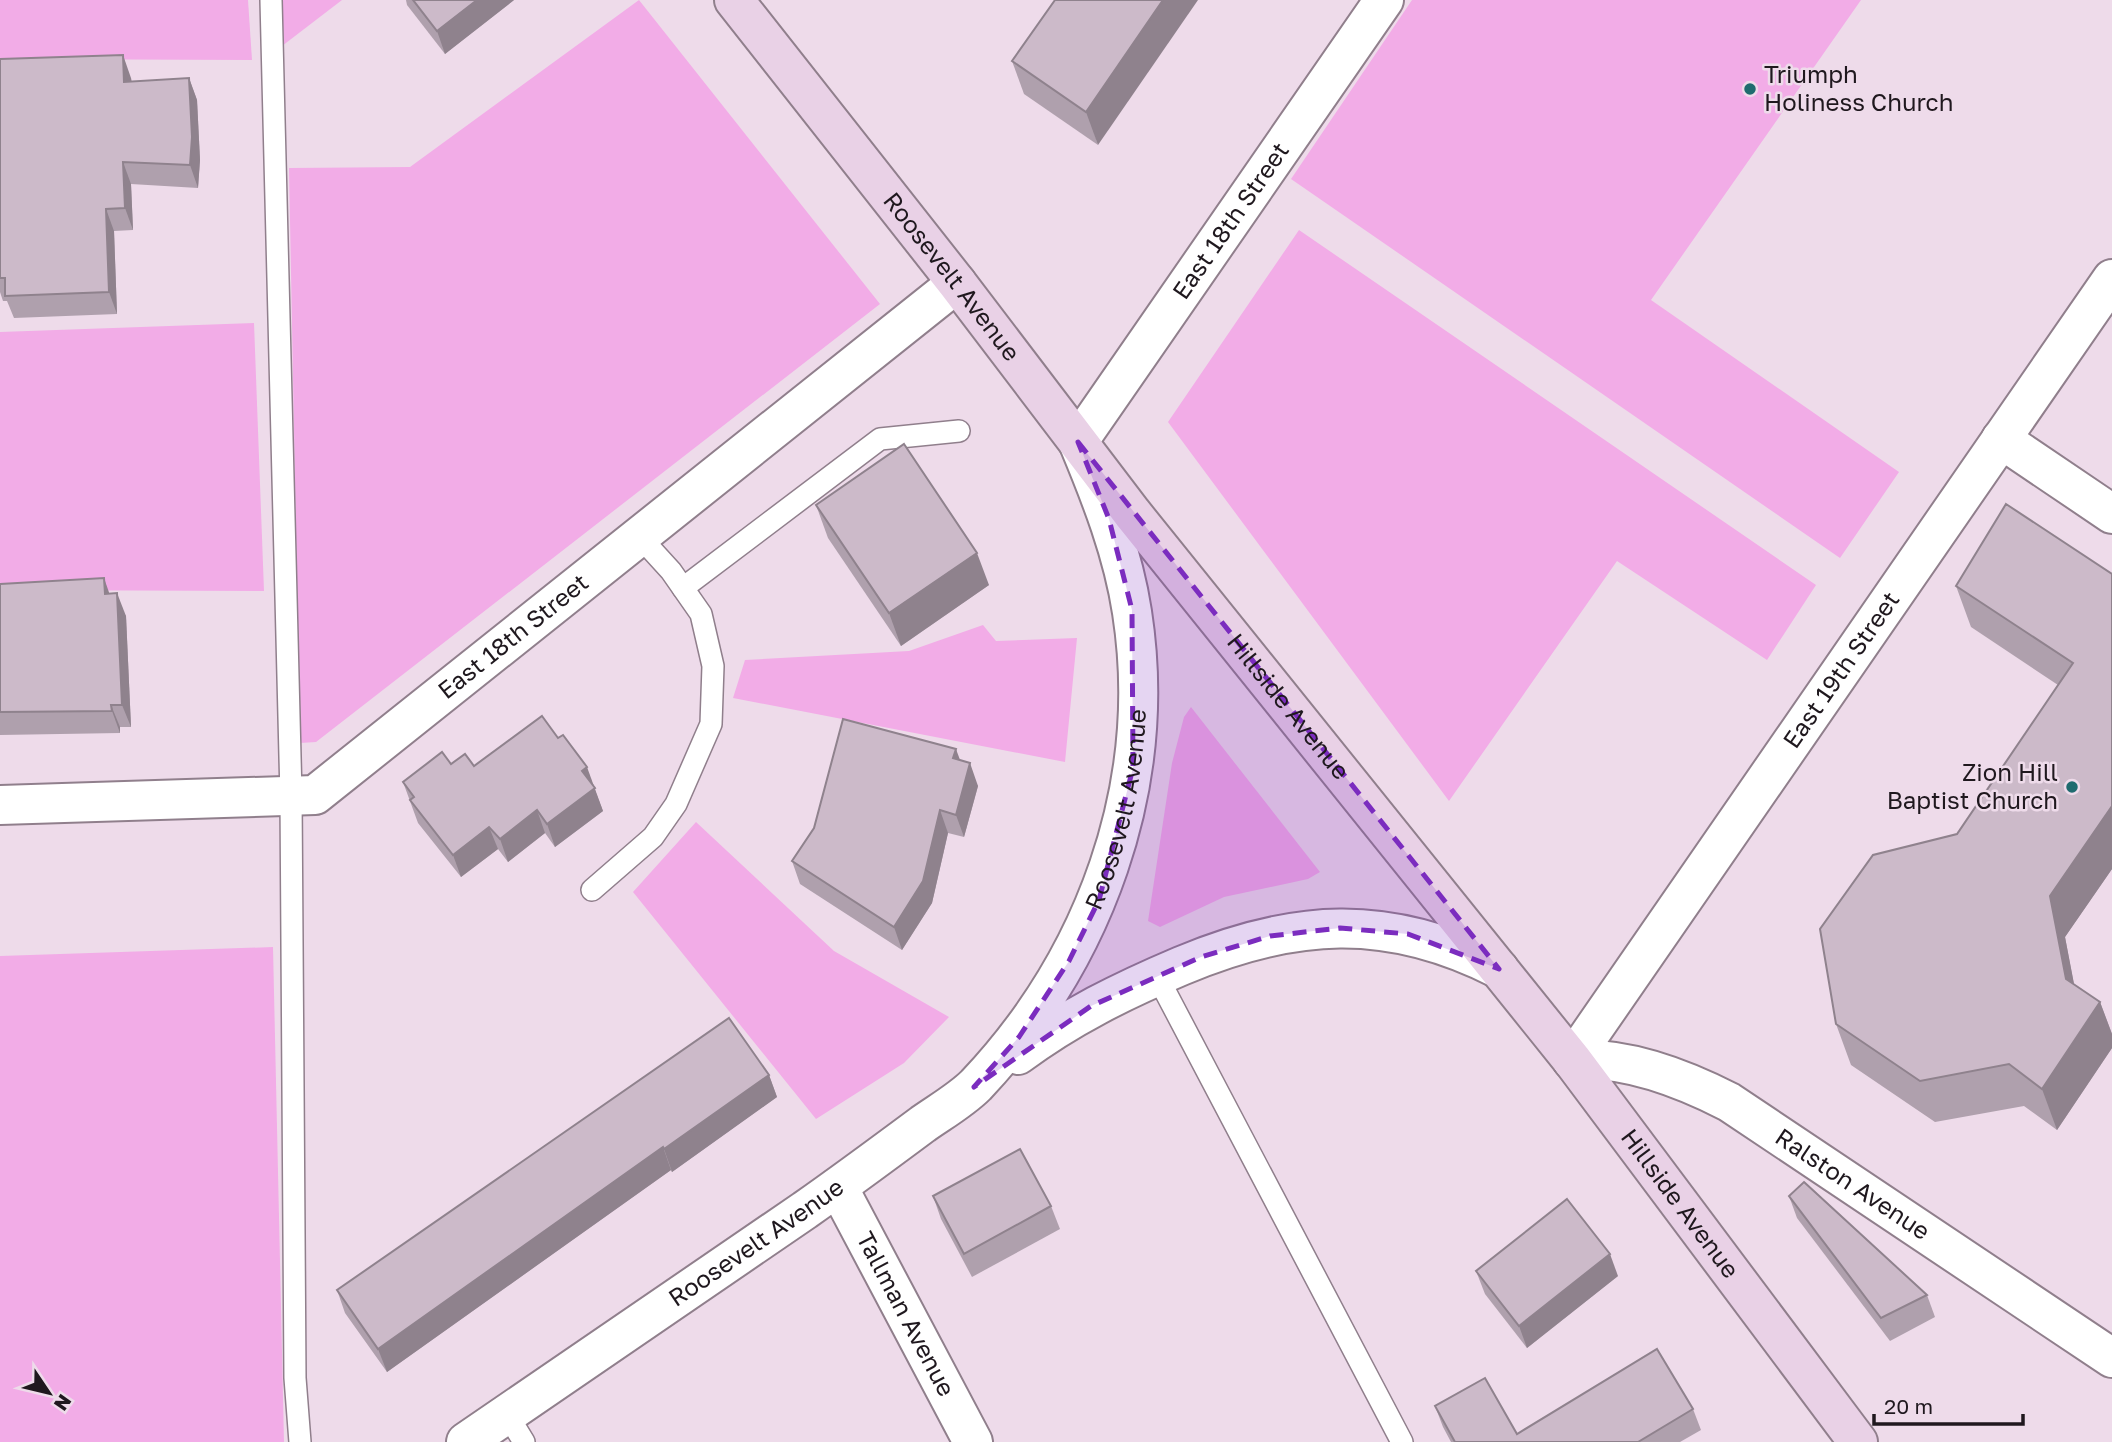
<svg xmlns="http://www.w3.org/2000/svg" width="2112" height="1442" font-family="'Golos Text',sans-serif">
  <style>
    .green { fill: #f2ace7 }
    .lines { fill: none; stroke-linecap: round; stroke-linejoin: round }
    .lane-casing { stroke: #907f8c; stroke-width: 24 }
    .street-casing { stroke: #907f8c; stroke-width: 42 }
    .secondary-casing { stroke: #907f8c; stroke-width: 42 }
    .lane { stroke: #fff; stroke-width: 21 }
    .street { stroke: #fff; stroke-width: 38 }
    .secondary { stroke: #e9d1e6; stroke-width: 38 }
    .wall { fill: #afa0ad }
    .shaded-wall { fill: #8f828d }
    .building { fill: #ccbac9; stroke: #8f828d; stroke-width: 2 }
    .marked { fill: #7b2cbf; fill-opacity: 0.2; stroke: #7b2cbf; stroke-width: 5; stroke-dasharray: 14 9; stroke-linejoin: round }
    .poi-dot { fill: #1f6b6f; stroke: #eedbea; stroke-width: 2.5 }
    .labels { text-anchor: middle; stroke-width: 5; stroke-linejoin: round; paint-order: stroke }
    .poi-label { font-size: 24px; fill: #1f181e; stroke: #eedbea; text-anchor: start }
    .street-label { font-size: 24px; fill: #1f181e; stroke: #eedbea }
  </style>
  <rect width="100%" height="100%" fill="#eedbea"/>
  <g class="green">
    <path d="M 0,0 L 248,0 L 252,60 L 0,59 Z"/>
    <path d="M 281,0 L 342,0 L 282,46 Z"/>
    <path d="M 639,0 L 880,304 L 316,742 L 300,743 L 289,168 L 410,167 Z"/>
    <path d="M 1412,0 L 1861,0 L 1651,300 L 1899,472 L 1840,558 L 1291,179 Z"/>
    <path d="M 1299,230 L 1816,585 L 1767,660 L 1617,561 L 1449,801 L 1168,422 Z"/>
    <path d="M 254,323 L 264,591 L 0,590 L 0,332 Z"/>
    <path d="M 983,625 L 996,641 L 1077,638 L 1065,762 L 733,698 L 745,660 L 909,651 Z"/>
    <path d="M 1191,707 L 1320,872 L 1308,879 L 1224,897 L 1160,927 L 1148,921 L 1172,763 L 1184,717 Z"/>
    <path d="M 696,822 L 834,951 L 949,1017 L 904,1063 L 816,1119 L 633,892 Z"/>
    <path d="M 273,947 L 284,1442 L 0,1442 L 0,956 Z"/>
  </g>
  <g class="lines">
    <g class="lane-casing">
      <g id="lane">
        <path d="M 271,0 L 291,796 L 295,1378 L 300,1442"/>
        <path d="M 683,588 L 880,439 L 959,431"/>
        <path d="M 592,890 L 653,837 L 676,804 L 711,724 L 713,666 L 701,614 L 671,571 L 640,537"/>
        <path d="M 1156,974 L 1402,1442"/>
        <path d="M 507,1414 L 524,1442"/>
      </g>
    </g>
    <g class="street-casing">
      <g id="street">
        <path d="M 2001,439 L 2112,514"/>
        <path id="s1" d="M 0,805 L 315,795 L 957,283"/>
        <path d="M 1018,1055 C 1069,1017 1122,991 1181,966 C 1293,919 1387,912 1499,969"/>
        <path id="s2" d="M 1572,1060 L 2112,279"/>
        <path id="s3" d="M 1572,1060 C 1626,1056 1682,1078 1729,1102 L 2112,1358"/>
        <path id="s4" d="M 838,1187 L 973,1442"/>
        <path id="s5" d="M 466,1442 C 579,1364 692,1287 805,1210 C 845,1182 884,1153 923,1124 C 940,1112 961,1100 976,1085 C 1095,959 1159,786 1132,612 C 1123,553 1101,497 1078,442 L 1384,0"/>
      </g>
    </g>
    <g class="secondary-casing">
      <g id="secondary">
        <path id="s6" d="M 734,0 L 957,283 L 1132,513 L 1572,1060 L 1858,1442"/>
      </g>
    </g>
    <use href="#lane" class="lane"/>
    <use href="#street" class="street"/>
    <use href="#secondary" class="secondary"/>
  </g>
  <g class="wall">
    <path d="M 406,0 L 514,0 L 445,54 L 407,5 Z"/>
    <path d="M 1055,0 L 1098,145 L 1024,94 L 1012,61 Z"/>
    <path d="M 0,59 L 131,78 L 132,82 L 189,78 L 197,100 L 200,160 L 198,188 L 131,184 L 133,230 L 114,231 L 117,314 L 14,318 L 7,301 L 3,301 L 0,292 Z"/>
    <path d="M 816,505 L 989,585 L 901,646 L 828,538 Z"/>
    <path d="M 2112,574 L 2112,869 L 2065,937 L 2074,985 L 2100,1002 L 2112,1034 L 2112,1048 L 2057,1130 L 2024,1106 L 1935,1122 L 1851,1065 L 1836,1024 L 1957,834 L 2058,685 L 1971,627 L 1956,586 Z"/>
    <path d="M 0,584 L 109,594 L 126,616 L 131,727 L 120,727 L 120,733 L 0,735 Z"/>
    <path d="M 960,760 L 978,786 L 964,837 L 948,833 L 932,903 L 902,950 L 800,884 L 792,861 Z"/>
    <path d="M 451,764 L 474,766 L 593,785 L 603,811 L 555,847 L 545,833 L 508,862 L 498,849 L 461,877 L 418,823 L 403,782 Z"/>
    <path d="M 769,1075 L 777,1097 L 672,1172 L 671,1170 L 387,1372 L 345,1313 L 337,1290 Z"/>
    <path d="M 933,1196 L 1051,1206 L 1060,1229 L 972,1277 L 941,1219 Z"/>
    <path d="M 1789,1196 L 1927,1295 L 1935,1317 L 1890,1341 L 1797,1218 Z"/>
    <path d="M 1476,1271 L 1618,1276 L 1527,1348 L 1485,1294 Z"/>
    <path d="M 1435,1406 L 1517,1434 L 1693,1409 L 1701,1430 L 1680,1442 L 1451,1442 L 1443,1427 Z"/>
  </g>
  <g class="shaded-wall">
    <path d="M 477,0 L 514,0 L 445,54 L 437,31 Z"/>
    <path d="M 1163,0 L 1198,0 L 1098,145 L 1086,112 Z"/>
    <path d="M 123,55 L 131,78 L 132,105 L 124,82 Z"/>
    <path d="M 189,78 L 197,100 L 200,160 L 198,188 L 190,165 Z"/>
    <path d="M 123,162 L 131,184 L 133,230 L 125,208 Z"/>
    <path d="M 106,209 L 114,231 L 117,314 L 109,292 Z"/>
    <path d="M 977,553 L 989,585 L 901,646 L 889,613 Z"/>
    <path d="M 104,578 L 112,601 L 105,594 Z"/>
    <path d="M 117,593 L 126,616 L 131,727 L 122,705 Z"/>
    <path d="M 111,705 L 120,727 L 120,733 L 112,711 Z"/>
    <path d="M 956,749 L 964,771 L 953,758 Z"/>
    <path d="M 970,763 L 978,786 L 964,837 L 956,815 Z"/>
    <path d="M 587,767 L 603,811 L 555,847 L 547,824 L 582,771 Z"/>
    <path d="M 2112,806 L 2112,869 L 2065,937 L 2081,1020 L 2066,979 L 2050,896 Z"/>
    <path d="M 537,810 L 545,833 L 508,862 L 500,839 Z"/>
    <path d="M 940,810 L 948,833 L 932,903 L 902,950 L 894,927 Z"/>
    <path d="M 489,827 L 498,849 L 461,877 L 453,855 Z"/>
    <path d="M 2100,1002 L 2112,1034 L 2112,1048 L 2057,1130 L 2042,1089 Z"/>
    <path d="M 769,1075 L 777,1097 L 672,1172 L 664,1149 Z"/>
    <path d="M 663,1147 L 671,1170 L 387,1372 L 378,1349 Z"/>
    <path d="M 1610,1254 L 1618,1276 L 1527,1348 L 1519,1326 Z"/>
  </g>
  <g class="building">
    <path d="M 413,0 L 477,0 L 437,31 Z"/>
    <path d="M 1055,0 L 1163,0 L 1086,112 L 1012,61 Z"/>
    <path d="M 123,55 L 124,82 L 189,78 L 192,137 L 190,165 L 123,162 L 125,208 L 106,209 L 109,292 L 5,296 L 5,278 L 0,278 L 0,59 Z"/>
    <path d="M 904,444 L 977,553 L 889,613 L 816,505 Z"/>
    <path d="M 2006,504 L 2112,574 L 2112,806 L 2050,896 L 2066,979 L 2100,1002 L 2042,1089 L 2009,1064 L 1920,1081 L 1836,1024 L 1820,929 L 1873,855 L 1957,834 L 2073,663 L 1956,586 Z"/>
    <path d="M 104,578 L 105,594 L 117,593 L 122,705 L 111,705 L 112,711 L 0,712 L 0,584 Z"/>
    <path d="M 542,716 L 558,738 L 563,735 L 587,767 L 582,771 L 595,788 L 547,824 L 537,810 L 500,839 L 489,827 L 453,855 L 410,800 L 414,797 L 403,782 L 442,752 L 451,764 L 465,754 L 474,766 Z"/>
    <path d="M 843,719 L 956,749 L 953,758 L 970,763 L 956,815 L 940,810 L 923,881 L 894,927 L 792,861 L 814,828 Z"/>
    <path d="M 729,1018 L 769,1075 L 664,1149 L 663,1147 L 378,1349 L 337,1290 Z"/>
    <path d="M 1020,1149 L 1051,1206 L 964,1254 L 933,1196 Z"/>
    <path d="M 1804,1182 L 1927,1295 L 1881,1318 L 1789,1196 Z"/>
    <path d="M 1567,1199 L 1610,1254 L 1519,1326 L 1476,1271 Z"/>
    <path d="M 1657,1349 L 1693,1409 L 1638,1442 L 1455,1442 L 1435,1406 L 1485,1378 L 1517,1434 Z"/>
  </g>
  <path class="marked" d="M 1078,442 L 1499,969 L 1408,934 L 1340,928 L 1270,936 L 1201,957 L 1091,1006 L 974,1087 L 1019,1037 L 1069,961 L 1099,900 L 1133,768 L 1132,610 L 1109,519 Z"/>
  <g class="poi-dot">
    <circle cx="1750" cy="89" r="7"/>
    <circle cx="2072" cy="787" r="7"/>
  </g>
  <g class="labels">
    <g class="poi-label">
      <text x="1764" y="83">Triumph<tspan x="1764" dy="28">Holiness Church</tspan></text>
      <text x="2058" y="781" text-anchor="end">Zion Hill<tspan x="2058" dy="28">Baptist Church</tspan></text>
    </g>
    <g class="street-label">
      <text dy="8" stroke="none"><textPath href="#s5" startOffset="1586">East 18th Street</textPath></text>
      <text dy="8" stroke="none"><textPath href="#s6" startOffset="352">Roosevelt Avenue</textPath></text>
      <text dy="8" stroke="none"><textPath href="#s1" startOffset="569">East 18th Street</textPath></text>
      <text dy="8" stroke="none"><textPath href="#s2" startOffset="474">East 19th Street</textPath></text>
      <text dy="8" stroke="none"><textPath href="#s6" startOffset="898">Hillside Avenue</textPath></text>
      <text dy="8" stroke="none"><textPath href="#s5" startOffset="938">Roosevelt Avenue</textPath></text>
      <text dy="8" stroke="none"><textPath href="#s3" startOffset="313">Ralston Avenue</textPath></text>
      <text dy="8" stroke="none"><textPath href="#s6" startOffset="1531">Hillside Avenue</textPath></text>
      <text dy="8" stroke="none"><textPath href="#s5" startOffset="352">Roosevelt Avenue</textPath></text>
      <text dy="8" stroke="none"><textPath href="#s4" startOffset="144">Tallman Avenue</textPath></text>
    </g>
  </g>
  <g transform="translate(49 1393) rotate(125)" stroke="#eedbea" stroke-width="5" paint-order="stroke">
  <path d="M0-5L12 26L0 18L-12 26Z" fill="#1f181e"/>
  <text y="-10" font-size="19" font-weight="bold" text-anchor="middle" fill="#1f181e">N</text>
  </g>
  <path d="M1874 1414v10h149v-10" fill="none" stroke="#1f181e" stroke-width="3.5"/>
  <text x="1884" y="1414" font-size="21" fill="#1f181e" stroke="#eedbea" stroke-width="5" paint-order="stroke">20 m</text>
</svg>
